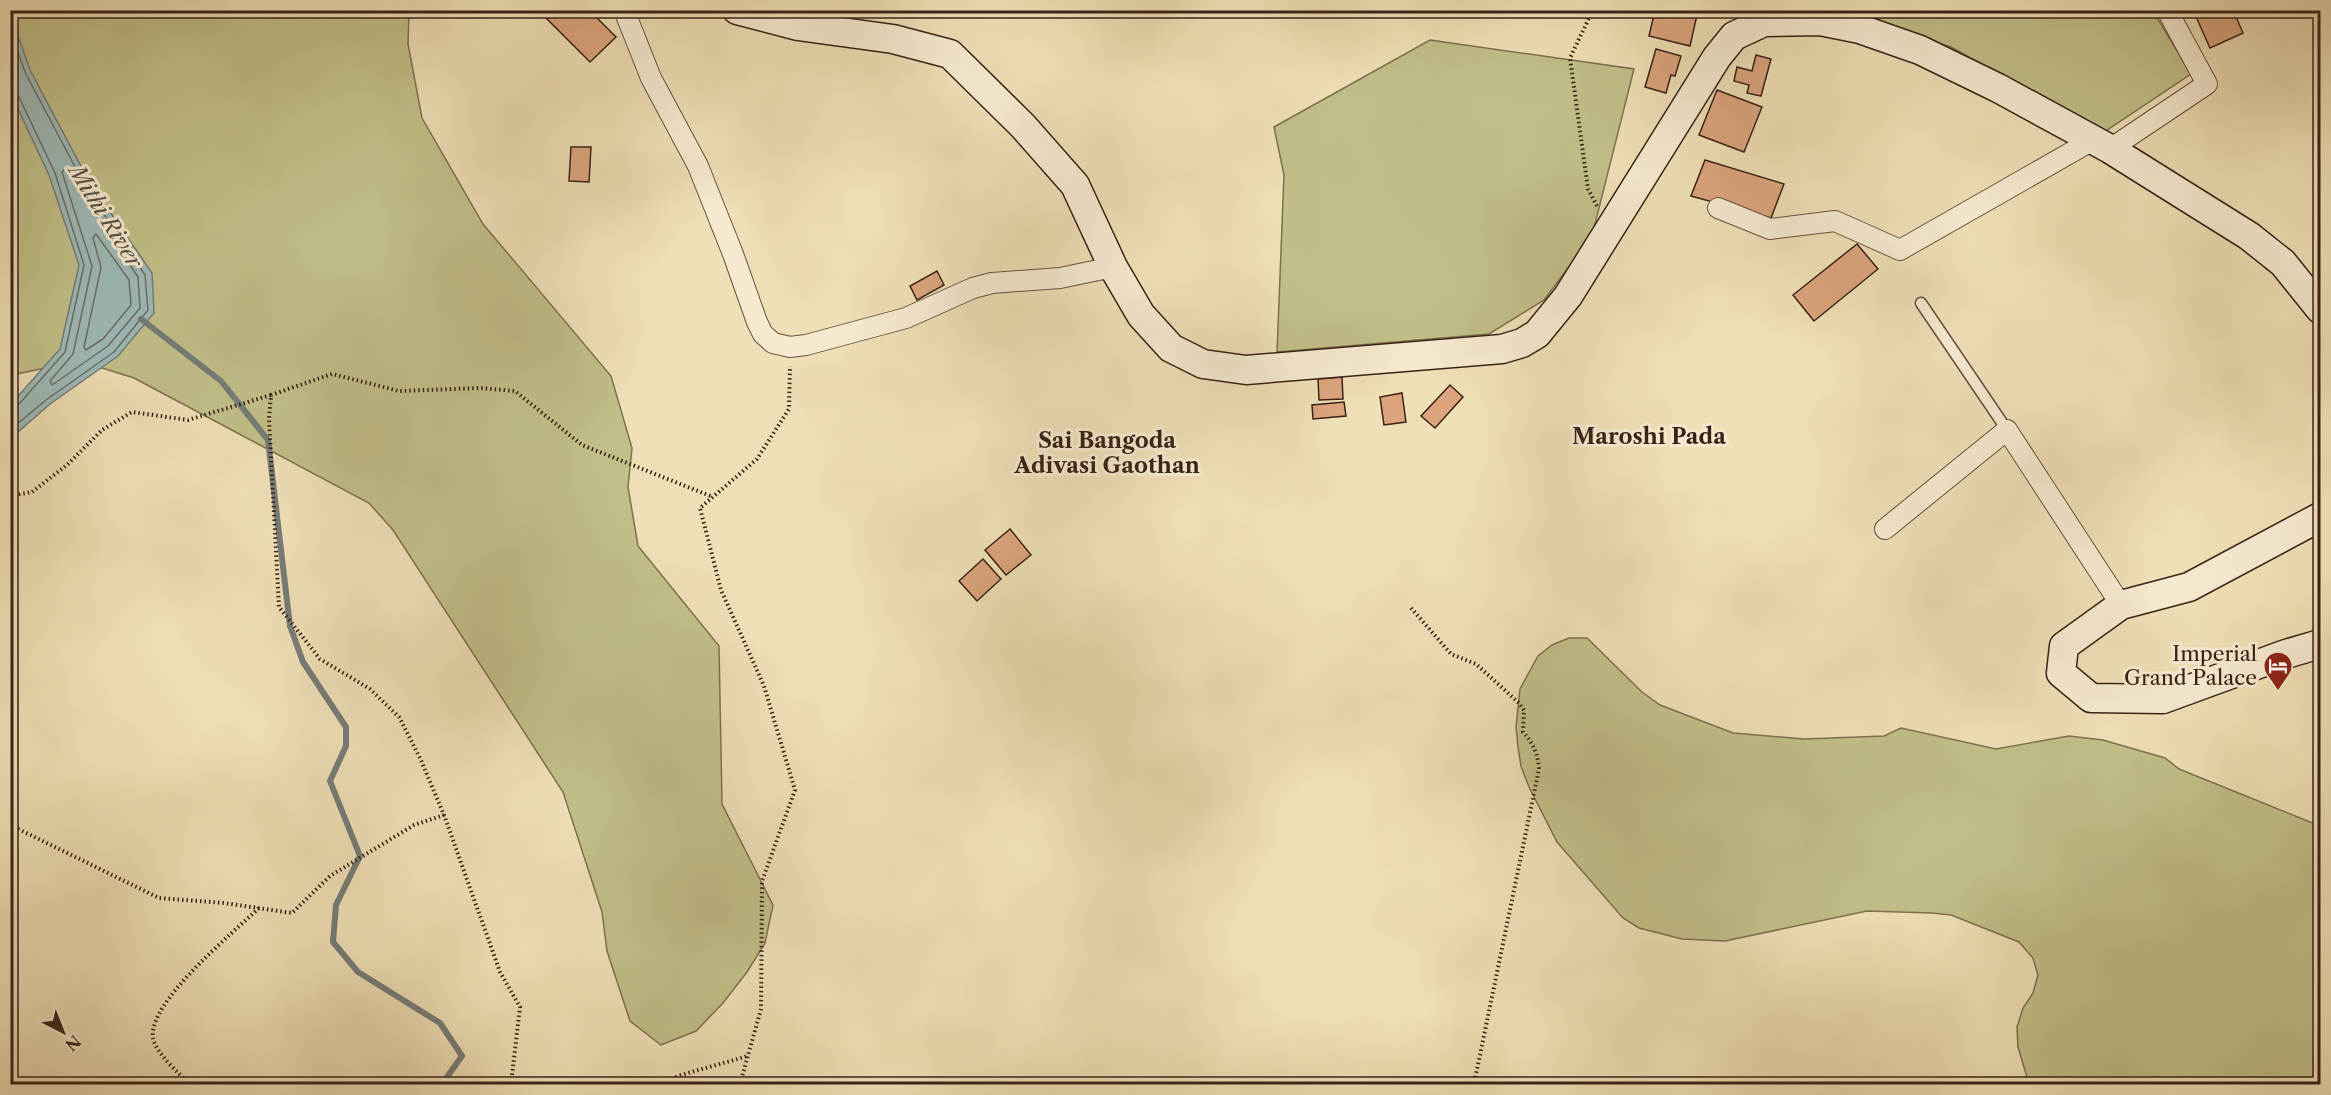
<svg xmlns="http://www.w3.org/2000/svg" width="2331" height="1095" font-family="'Libre Caslon Text',serif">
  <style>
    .green { fill: #c1bf88; stroke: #7e7050; stroke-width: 1.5 }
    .water { fill: #9dbab8; stroke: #757d78; stroke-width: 1.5 }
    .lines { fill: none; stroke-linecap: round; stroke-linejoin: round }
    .shore { stroke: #6c6e68; stroke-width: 1.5 }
    .stream { stroke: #757d78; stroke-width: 6 }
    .building { fill: #dba47d; stroke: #3a2218; stroke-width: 1.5 }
    .lane-casing { stroke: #675140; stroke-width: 13 }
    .street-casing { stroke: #675140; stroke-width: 22 }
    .secondary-casing { stroke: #3a2218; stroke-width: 31 }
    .path { stroke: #3a2218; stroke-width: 4; stroke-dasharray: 1.5 3; stroke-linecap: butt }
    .lane { stroke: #f5ead0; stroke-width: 10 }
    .street { stroke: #f5ead0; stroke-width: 20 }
    .secondary { stroke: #f5ead0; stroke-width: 28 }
    .labels { text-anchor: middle; stroke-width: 6; stroke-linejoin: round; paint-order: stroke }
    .poi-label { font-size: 21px; fill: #3a2218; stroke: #f5ead0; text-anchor: end }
    .water-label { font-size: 22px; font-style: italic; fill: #585048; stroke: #f5ead0 }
    .neighbourhood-label { font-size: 22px; font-weight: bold; fill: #3a2218; stroke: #f5ead0 }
  </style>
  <rect width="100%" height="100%" fill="#efdfb6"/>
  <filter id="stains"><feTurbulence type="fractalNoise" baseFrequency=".00333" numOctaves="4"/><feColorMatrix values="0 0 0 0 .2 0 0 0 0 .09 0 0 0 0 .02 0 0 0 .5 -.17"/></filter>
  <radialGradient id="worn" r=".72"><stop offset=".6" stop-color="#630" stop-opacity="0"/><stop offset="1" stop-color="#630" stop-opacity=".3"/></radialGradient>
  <g class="green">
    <path d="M 1841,10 L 2153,11 L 2191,74 L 2104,132 L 1951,47 L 1841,15 Z"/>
    <path d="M 11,11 L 409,11 L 408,44 L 422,118 L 483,224 L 611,376 L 632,448 L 628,487 L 638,546 L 719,646 L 722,804 L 773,905 L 765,943 L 747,972 L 723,1003 L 696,1031 L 661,1045 L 630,1021 L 607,951 L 602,912 L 563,792 L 393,530 L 369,503 L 134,378 L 80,361 L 11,375 Z"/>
    <path d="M 1430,40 L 1634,69 L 1592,236 L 1544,300 L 1489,334 L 1277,352 L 1284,175 L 1274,127 Z"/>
    <path d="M 1569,638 L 1587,638 L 1642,692 L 1660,705 L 1733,733 L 1804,739 L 1884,736 L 1901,728 L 1996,749 L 2069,736 L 2103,740 L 2165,758 L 2179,769 L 2320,826 L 2320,1084 L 2029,1084 L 2018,1047 L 2017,1027 L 2023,1008 L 2033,993 L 2038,975 L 2033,958 L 2019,942 L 1951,915 L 1932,913 L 1867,911 L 1725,941 L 1682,939 L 1639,928 L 1623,918 L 1557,842 L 1529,787 L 1521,766 L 1518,747 L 1516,727 L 1520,689 L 1538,656 L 1552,645 Z"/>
  </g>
  <path class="water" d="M 10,14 L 31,72 L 90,183 L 152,273 L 154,313 L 118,356 L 50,404 L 11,438 L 11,404 L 60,349 L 79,265 L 49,175 L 11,94 Z"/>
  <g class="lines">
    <g class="shore">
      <path d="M 10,31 L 26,74 L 85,186 L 145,275 L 148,310 L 114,352 L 46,400 L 10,430"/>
      <path d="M 10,94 L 19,97 L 55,173 L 84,265 L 65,352 L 19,404 L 10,408"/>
      <path d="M 66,168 L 138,277 L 140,308 L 108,346 L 52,385 L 50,381 L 73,354 L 92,266 L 62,172 Z"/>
      <path d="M 96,234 L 129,280 L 131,305 L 103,339 L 86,350 L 84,347 L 101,267 L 93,238 Z"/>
    </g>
    <path class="stream" d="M 141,319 L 221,381 L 268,440 L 290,626 L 303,662 L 346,727 L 346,746 L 330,781 L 360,856 L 336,905 L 333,942 L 358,972 L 440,1023 L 462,1056 L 442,1084"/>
  </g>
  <g class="building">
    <path d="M 548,10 L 589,10 L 616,37 L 590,62 L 543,15 Z"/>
    <path d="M 1655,10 L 1680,10 L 1697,15 L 1690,46 L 1649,36 Z"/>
    <path d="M 2193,10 L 2233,10 L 2243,33 L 2210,48 Z"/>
    <path d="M 1656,49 L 1681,56 L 1675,76 L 1671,75 L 1666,93 L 1645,87 Z"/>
    <path d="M 1756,55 L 1771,59 L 1761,96 L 1747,93 L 1749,85 L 1734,81 L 1737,67 L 1752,71 Z"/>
    <path d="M 1717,90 L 1762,107 L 1744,152 L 1699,135 Z"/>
    <path d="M 571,147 L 591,147 L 589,182 L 569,181 Z"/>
    <path d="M 1705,160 L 1784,184 L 1771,218 L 1691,196 Z"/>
    <path d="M 1857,244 L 1878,269 L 1814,321 L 1793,295 Z"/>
    <path d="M 937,271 L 944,285 L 917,300 L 910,286 Z"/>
    <path d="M 1342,377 L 1343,399 L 1319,400 L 1318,379 Z"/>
    <path d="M 1450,385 L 1463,397 L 1435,428 L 1421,416 Z"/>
    <path d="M 1402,393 L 1406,422 L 1384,425 L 1380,397 Z"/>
    <path d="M 1344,402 L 1346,416 L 1313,419 L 1312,405 Z"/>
    <path d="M 1010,529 L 1031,555 L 1006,575 L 985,550 Z"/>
    <path d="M 983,559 L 1001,579 L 977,601 L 959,581 Z"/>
  </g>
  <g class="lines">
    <g class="lane-casing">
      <path id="lane" d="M 1921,303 L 2007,430"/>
    </g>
    <g class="street-casing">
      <g id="street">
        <path d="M 624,10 L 651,78 L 698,166 L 733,254 L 757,322 L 763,334 L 773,343 L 790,347 L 806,345 L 906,318 L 973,288 L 992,283 L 1060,278 L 1113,267"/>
        <path d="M 2110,149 L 2207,84 L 2167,10"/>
        <path d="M 1718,208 L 1770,229 L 1835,221 L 1900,250 L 2093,140"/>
        <path d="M 1885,529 L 2007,430 L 2121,605"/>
      </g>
    </g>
    <g class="secondary-casing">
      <g id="secondary">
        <path d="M 737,10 L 798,26 L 893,39 L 950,54 L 1023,126 L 1075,185 L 1113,267 L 1141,315 L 1171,348 L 1203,364 L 1246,370 L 1502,349 L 1522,343 L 1537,334 L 1568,296 L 1717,57 L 1734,36 L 1764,22 L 1820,21 L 1860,29 L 1920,50 L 1998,88 L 2110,149 L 2249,236 L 2283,263 L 2320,309"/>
        <path d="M 2320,517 L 2189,587 L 2121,605 L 2064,646 L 2061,673 L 2091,698 L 2163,699 L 2286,654 L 2320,644"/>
      </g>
    </g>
    <g class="path">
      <path d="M 1591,10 L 1590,16 L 1570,58 L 1588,189 L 1598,208"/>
      <path d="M 10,496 L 32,492 L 67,465 L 102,430 L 132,412 L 188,420 L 271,395"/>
      <path d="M 1411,608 L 1451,654 L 1476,664 L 1519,703 L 1524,710 L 1523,732 C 1533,743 1538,754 1539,769 L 1474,1084"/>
      <path d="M 10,825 L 159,898 L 224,903 L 292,913 L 330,876 L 414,825 L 444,815"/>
      <path d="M 190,1084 C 179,1074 155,1052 153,1038 C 147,1003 234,932 259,908"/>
      <path d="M 511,1084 L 520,1007 L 500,972 L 444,815 L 420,758 L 399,717 L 370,689 L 320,659 L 279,607 L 269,419 L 271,395 L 332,374 L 399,391 L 481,388 L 515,391 L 582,445 L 713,497"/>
      <path d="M 659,1084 L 681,1075 L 748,1056"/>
      <path d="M 740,1084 L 761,1009 L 762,881 L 795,790 L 764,686 L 721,590 L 700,508 L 757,459 L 789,409 L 790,366"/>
    </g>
    <use href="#lane" class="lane"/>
    <use href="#street" class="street"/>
    <use href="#secondary" class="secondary"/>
  </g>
  <defs>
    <g id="hotel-pin" transform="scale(1.5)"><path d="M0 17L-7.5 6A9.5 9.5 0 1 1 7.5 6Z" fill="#8f2418" stroke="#f5ead0"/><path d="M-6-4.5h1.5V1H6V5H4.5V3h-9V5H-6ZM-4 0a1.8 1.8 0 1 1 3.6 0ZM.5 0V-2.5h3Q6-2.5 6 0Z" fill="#fff"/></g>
  </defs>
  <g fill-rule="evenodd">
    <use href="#hotel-pin" x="2278" y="666"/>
  </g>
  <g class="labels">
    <g class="poi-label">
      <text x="2257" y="661">Imperial<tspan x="2257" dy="24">Grand Palace</tspan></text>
    </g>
    <g class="water-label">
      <text transform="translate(106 216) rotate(58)" y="8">Mithi River</text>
    </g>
    <g class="neighbourhood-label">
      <text x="1649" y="444">Maroshi Pada</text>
      <text x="1107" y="448">Sai Bangoda<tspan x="1107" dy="25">Adivasi Gaothan</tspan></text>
    </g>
  </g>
  <rect width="2331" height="1095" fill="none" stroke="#efdfb6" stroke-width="36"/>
  <rect x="12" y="12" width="2307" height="1071" fill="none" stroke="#3a2218" stroke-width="3"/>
  <rect x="18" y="18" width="2295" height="1059" fill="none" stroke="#3a2218" stroke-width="1.5"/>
  <g transform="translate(63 1032) rotate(138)" stroke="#f5ead0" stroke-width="4.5" paint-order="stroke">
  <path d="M0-4.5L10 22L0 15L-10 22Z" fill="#3a2218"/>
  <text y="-9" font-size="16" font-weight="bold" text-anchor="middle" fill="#3a2218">N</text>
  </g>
  <rect width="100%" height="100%" filter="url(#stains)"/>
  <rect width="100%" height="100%" fill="url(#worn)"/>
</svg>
